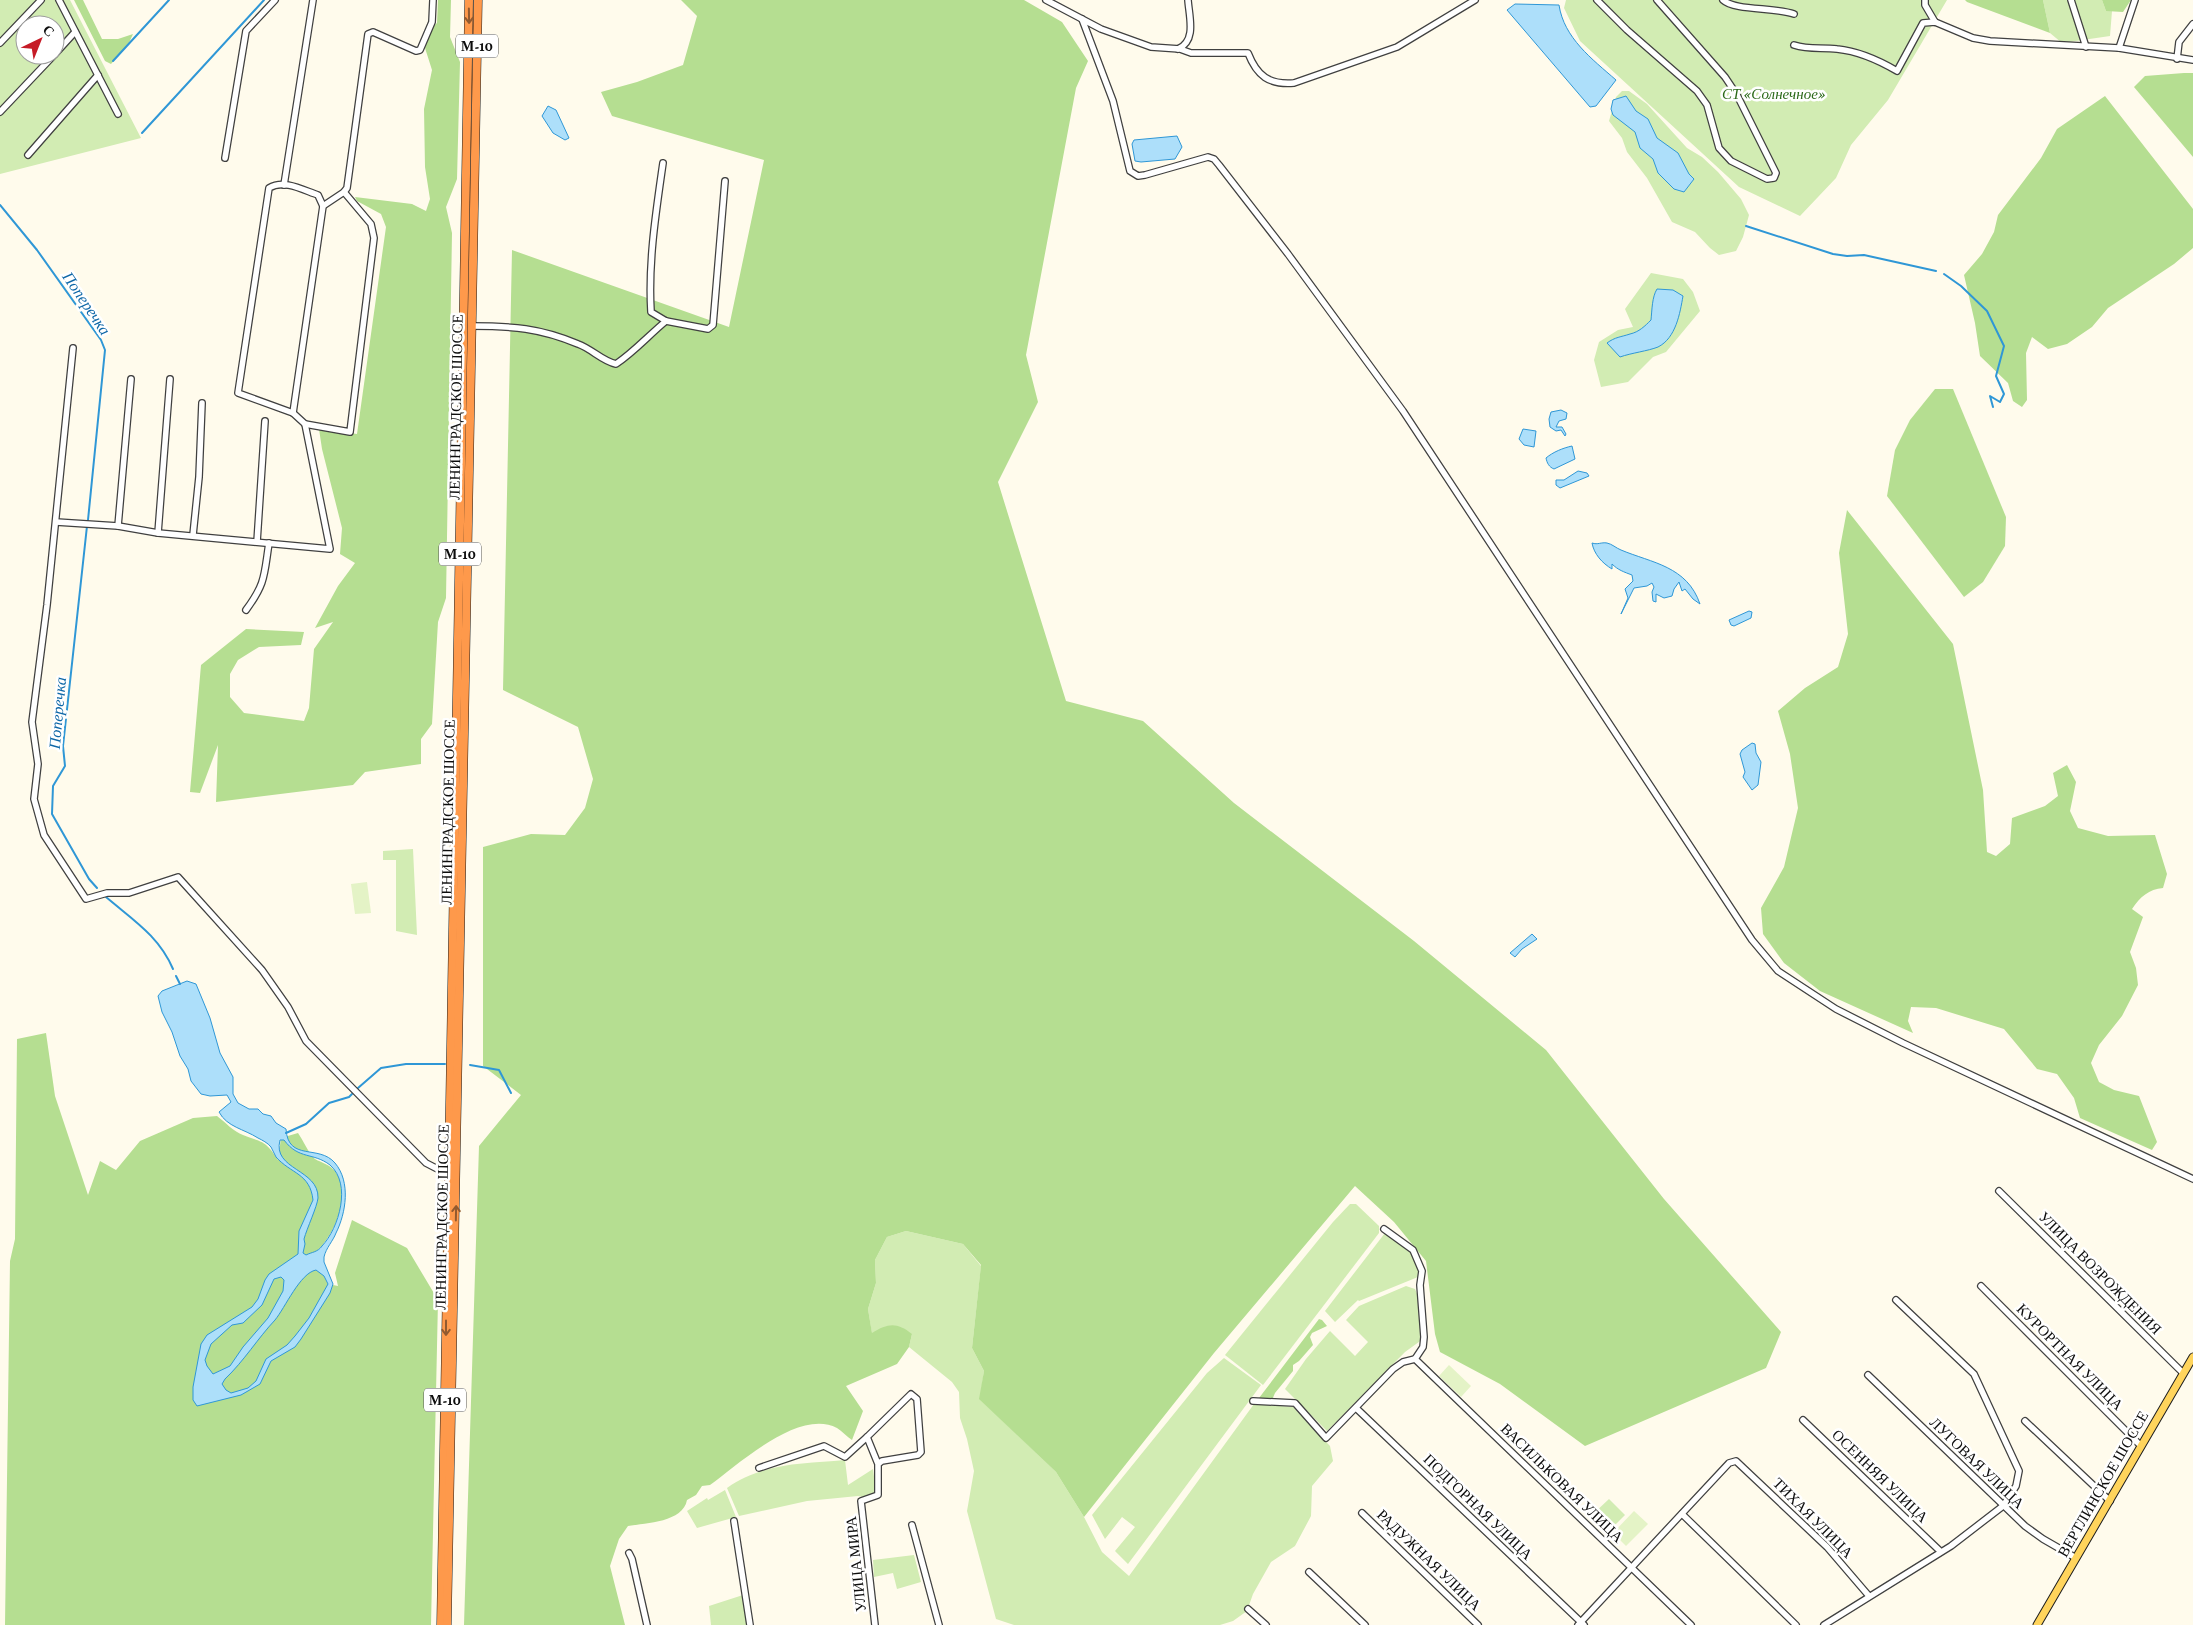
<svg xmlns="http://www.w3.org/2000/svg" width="2193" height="1625" font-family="'Crimson Pro',serif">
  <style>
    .green { fill: #d2ecb3; fill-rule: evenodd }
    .forest { fill: #b5de91 }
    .pitch { fill: #e4f3c6 }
    .water { fill: #addffa; stroke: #2f97d6; fill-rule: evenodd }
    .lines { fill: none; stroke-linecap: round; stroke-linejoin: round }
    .stream { stroke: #2f97d6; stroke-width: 2 }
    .minor-casing { stroke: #404040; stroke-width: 8 }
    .major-casing { stroke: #1e1e1e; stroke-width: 9 }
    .highway-casing { stroke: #1e1e1e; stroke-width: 9 }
    .minor { stroke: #fff; stroke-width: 5.5 }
    .major { stroke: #ffd45c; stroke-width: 7 }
    .highway { stroke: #fe994b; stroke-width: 8 }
    .oneway { stroke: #925a2f }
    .labels { text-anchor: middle; stroke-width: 5; stroke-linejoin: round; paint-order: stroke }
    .shield { fill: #fff; stroke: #565656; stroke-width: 1 }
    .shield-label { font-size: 14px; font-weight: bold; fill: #0d0d0d }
    .park-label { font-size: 15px; font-style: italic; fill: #2b6919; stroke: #fff }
    .street-label { font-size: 15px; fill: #0d0d0d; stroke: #fff }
    .water-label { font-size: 16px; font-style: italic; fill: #0e67a7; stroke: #fff }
  </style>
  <rect width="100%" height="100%" fill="#fffbec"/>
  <g class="green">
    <path d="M 0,0 L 70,0 L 141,138 L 0,174 ZM 25,25 L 55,25 L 55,55 L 25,55 Z"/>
    <path d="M 1566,0 L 1947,0 L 1888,100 L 1851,145 L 1836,178 L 1800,216 L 1739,187 L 1580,41 L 1564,8 Z"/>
    <path d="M 2043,0 L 2102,0 L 2106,11 L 2112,11 L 2110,36 L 2062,43 L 2050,33 Z"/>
    <path d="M 1622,91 L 1629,91 L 1647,104 L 1687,148 L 1702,157 L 1718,172 L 1741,199 L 1749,215 L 1743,237 L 1736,251 L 1719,255 L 1710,248 L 1695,232 L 1672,222 L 1647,178 L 1627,152 L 1622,138 L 1609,121 L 1616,97 Z"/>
    <path d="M 1651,273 L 1683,279 L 1693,292 L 1700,311 L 1666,352 L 1653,357 L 1628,382 L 1601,387 L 1594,360 L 1599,342 L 1618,330 L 1633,327 L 1625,309 Z"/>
    <path d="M 413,849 L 417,935 L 396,931 L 396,860 L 383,860 L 383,851 Z"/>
    <path d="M 1350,1204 L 1356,1204 L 1379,1226 L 1379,1233 L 1263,1385 L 1225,1355 L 1333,1222 Z"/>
    <path d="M 906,1231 L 963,1244 L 981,1266 L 972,1348 L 984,1371 L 980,1399 L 1056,1472 L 1084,1517 L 1102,1552 L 1129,1576 L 1254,1404 L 1293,1407 L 1330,1446 L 1333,1461 L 1312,1486 L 1311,1516 L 1295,1546 L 1271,1562 L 1253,1594 L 1247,1611 L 1233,1621 L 1220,1625 L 1014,1625 L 996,1619 L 967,1511 L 974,1471 L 967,1439 L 960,1418 L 959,1392 L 952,1382 L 909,1347 L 912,1334 L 872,1334 L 868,1309 L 876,1283 L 875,1260 L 887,1237 Z"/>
    <path d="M 1385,1233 C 1403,1245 1420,1253 1418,1277 L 1359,1301 L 1358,1300 L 1335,1322 L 1325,1311 Z"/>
    <path d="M 1406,1286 L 1415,1289 L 1418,1296 L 1423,1339 L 1405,1352 L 1327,1431 L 1285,1389 L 1306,1359 L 1330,1331 L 1355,1356 L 1368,1342 L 1346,1320 L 1359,1306 Z"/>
    <path d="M 1224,1358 L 1261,1385 L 1128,1564 L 1115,1551 L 1135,1527 L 1122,1517 L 1105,1539 L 1092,1515 L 1207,1373 Z"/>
    <path d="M 845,1460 L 848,1485 L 873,1469 L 876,1492 L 874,1494 L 863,1497 L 858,1496 L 807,1501 L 739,1516 L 727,1488 C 765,1462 802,1464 845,1460 Z"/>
    <path d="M 725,1490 L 736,1517 L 697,1528 L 687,1511 L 707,1498 L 708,1500 Z"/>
    <path d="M 1609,1499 L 1625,1515 L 1608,1532 L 1591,1516 Z"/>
    <path d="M 914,1555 L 921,1582 L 897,1589 L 893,1573 L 874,1577 L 873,1560 Z"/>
    <path d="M 743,1595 L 748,1625 L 711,1625 L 709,1606 Z"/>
  </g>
  <g class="forest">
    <path d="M 74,0 L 83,0 L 102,39 L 118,39 L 133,34 L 128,45 L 111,64 L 105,61 Z"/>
    <path d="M 438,0 L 451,0 L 450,37 L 460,62 L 457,179 L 446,207 L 452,233 L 446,598 L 438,622 L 432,724 L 421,739 L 421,764 L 365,772 L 353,785 L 216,802 L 218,745 L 200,793 L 190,792 L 201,665 L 246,629 L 304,632 L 301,645 L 259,647 L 238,660 L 230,674 L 230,697 L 244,713 L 304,721 L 309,708 L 314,649 L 333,622 L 315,628 L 338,586 L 355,563 L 340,554 L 342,528 L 322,449 L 319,429 L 357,434 L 386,227 L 381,214 L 357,201 L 355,197 L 412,204 L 426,211 L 430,199 L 425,167 L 424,109 L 432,70 L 425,48 L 429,30 L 437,23 Z"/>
    <path d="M 681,0 L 1024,0 L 1062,22 L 1088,61 L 1076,88 L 1026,355 L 1038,402 L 998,482 L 1066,701 L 1143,721 L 1234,803 L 1414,941 L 1546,1050 L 1664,1199 L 1781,1332 L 1766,1368 L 1585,1446 L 1500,1384 L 1440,1352 L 1435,1334 L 1426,1261 L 1394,1222 L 1355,1186 L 1214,1353 L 1084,1517 L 1056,1472 L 979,1399 L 984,1371 L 972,1348 L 981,1265 L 963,1244 L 906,1231 L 887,1237 L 875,1260 L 876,1283 L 868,1309 L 872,1333 C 888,1323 897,1322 912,1334 L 909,1347 L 897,1364 L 846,1386 L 863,1411 L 852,1440 C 847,1437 842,1431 837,1428 C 799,1408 739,1464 710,1485 L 702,1486 L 696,1495 L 687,1500 C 683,1522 647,1523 628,1526 L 619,1539 L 610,1566 L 625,1625 L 464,1625 L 479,1146 L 521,1095 L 483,1066 L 483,847 L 531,834 L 565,835 L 585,808 L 593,779 L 578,727 L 503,690 L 512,250 L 729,327 L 764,160 L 612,116 L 601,92 L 637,82 L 683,65 L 697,16 Z"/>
    <path d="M 1965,0 L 2043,0 L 2050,33 L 1967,2 Z"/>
    <path d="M 2102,0 L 2131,0 L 2123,12 L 2106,11 Z"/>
    <path d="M 2184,73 L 2193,73 L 2193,157 L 2134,87 L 2145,76 Z"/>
    <path d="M 2105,96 L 2193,209 L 2193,248 L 2174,264 L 2108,308 L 2092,327 L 2067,344 L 2048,349 L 2032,337 L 2026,353 L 2027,400 L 2022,407 L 2013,401 L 2008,383 L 1980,356 L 1975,323 L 1964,275 L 1982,254 L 1994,232 L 1998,215 L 2041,158 L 2057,129 Z"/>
    <path d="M 1935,389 L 1953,389 L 2006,517 L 2005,546 L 1983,582 L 1964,597 L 1887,496 L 1895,450 L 1910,420 Z"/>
    <path d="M 1847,510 L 1953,644 L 1983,790 L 1987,852 L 1996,856 L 2010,844 L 2012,818 L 2045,806 L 2058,796 L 2053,773 L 2067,765 L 2076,782 L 2070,811 L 2078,828 L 2108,836 L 2155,835 L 2167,874 L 2163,888 C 2149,889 2140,897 2132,909 L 2143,917 L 2130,952 L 2136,968 L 2138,985 L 2122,1016 L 2099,1045 L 2091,1063 L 2099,1082 L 2114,1090 L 2139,1096 L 2157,1142 L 2152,1150 L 2080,1118 L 2074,1098 L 2057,1074 L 2037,1069 L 2004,1029 L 1936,1008 L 1911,1007 L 1908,1021 L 1913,1033 L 1820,991 L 1784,963 L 1763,934 L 1761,908 L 1784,867 L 1798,808 L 1790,754 L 1778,711 L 1805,688 L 1838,667 L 1848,634 L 1839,553 Z"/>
    <path d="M 46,1033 L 55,1096 L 88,1195 L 100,1161 L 116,1170 L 140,1141 L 193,1118 L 217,1116 C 225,1122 234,1132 243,1135 C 263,1143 265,1140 278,1160 L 281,1138 L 298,1133 C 303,1140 309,1154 315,1159 C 322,1163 329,1164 335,1171 C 352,1194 335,1234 317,1251 L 324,1276 L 328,1284 L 338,1286 L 335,1273 L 352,1220 L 407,1248 L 438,1300 L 431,1625 L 5,1625 L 10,1261 L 15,1239 L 17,1039 Z"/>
    <path d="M 1319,1319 L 1322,1320 L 1327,1326 L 1312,1333 L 1310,1337 L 1313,1345 L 1299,1361 L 1293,1365 L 1293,1371 L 1275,1393 L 1272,1400 L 1259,1398 Z"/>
  </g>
  <g class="pitch">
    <path d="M 367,882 L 371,913 L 355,914 L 351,884 Z"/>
    <path d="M 1449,1365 L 1471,1386 L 1461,1397 L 1439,1376 Z"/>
    <path d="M 1634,1511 L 1648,1524 L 1626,1546 L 1613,1533 Z"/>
  </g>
  <g class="water">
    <path d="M 1515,4 L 1559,5 C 1564,38 1592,59 1616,80 L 1596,106 L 1590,107 L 1507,10 Z"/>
    <path d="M 1626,96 L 1636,111 L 1648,119 L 1657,138 L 1678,153 L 1689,174 L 1694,179 L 1684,192 L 1674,189 L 1658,173 L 1653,159 L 1640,148 L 1635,132 L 1613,115 L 1611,109 L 1613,100 Z"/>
    <path d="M 548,106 L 556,110 L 569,138 L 565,140 L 553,133 L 542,116 Z"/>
    <path d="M 1177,136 L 1182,147 L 1175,159 L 1141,162 L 1135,161 L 1132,144 L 1134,140 Z"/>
    <path d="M 1657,289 L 1673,290 L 1683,296 C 1680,313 1676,338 1658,347 C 1648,351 1631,353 1620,357 L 1607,343 C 1615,337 1621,337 1630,334 C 1639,332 1645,326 1651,320 C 1652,310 1652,297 1657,289 Z"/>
    <path d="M 1561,410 L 1567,413 L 1566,419 L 1559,421 L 1556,427 L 1562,427 L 1566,434 L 1565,436 L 1561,430 L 1556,431 L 1550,427 L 1549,419 L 1551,412 Z"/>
    <path d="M 1523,429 L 1536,431 L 1534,447 L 1524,445 L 1519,439 Z"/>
    <path d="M 1572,446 L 1575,459 L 1554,469 C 1549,467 1547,463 1546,458 C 1553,452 1563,448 1572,446 Z"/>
    <path d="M 1578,471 L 1587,473 L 1589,476 L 1560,488 L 1556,485 L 1556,480 L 1564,480 Z"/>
    <path d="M 1592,543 C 1598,545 1601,542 1607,543 C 1612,544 1616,548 1621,550 C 1652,563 1687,566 1700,604 L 1693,599 L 1685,589 L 1682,591 L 1679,582 L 1674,589 L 1672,596 L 1664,598 L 1656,594 L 1656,602 L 1653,601 L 1652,592 L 1654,587 L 1652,583 L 1647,586 L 1634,588 L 1621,614 L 1628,598 L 1625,589 L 1633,581 L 1632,575 C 1624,572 1618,570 1612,564 L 1612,569 C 1602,563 1594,554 1592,543 Z"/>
    <path d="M 1749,611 L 1752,612 L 1751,618 L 1734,626 L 1731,625 L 1729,620 Z"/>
    <path d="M 1752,743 L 1755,744 L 1756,753 L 1761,762 L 1758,785 L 1752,790 L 1743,777 L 1745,772 L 1740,754 L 1742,750 Z"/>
    <path d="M 1532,934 L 1537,939 L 1522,949 L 1515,957 L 1510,953 Z"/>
    <path d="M 187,981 L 196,984 L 210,1018 L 220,1053 L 233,1077 L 233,1094 L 238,1103 L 249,1109 L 258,1109 L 263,1114 L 271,1116 L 276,1123 L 286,1129 C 288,1162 319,1144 335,1163 C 351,1182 346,1213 336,1233 C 333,1241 326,1248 324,1257 L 324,1262 L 333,1284 L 330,1293 L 301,1339 L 295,1347 L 271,1361 L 260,1384 L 241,1395 L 197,1406 L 193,1400 L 193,1387 L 201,1344 L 207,1335 L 252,1307 L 258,1299 L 265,1280 L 269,1274 L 298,1254 L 299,1231 L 313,1200 C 310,1173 291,1174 276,1157 C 274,1154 273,1150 271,1147 C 268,1143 262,1140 258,1138 C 244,1129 227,1127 219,1112 L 231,1102 L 227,1095 L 210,1096 L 201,1094 L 191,1081 L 188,1069 L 180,1056 L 172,1032 L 162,1012 L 158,996 L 162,991 ZM 280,1140 L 284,1140 C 299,1160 313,1152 330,1165 C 352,1184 339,1228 322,1246 C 318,1252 312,1252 306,1255 L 303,1253 L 305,1244 L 304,1239 C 307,1228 317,1207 318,1198 C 319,1169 272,1170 280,1140 ZM 316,1270 L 324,1276 L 328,1284 L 309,1318 L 295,1336 L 287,1345 L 266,1359 L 256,1381 L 248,1388 L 231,1393 L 226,1390 L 222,1384 L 225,1379 C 244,1361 258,1338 275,1320 C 285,1308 300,1273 316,1270 ZM 281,1277 L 284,1280 L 283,1291 L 268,1318 L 243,1347 L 230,1366 L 213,1374 L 207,1366 L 205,1360 L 211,1344 L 232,1325 L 243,1323 L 262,1305 L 274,1279 Z"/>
    <path d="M 1540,1453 L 1555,1468 L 1549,1475 L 1533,1460 Z"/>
  </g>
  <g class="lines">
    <g class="stream">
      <path d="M 113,61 L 169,0"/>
      <path d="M 142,133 L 264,0"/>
      <path d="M 0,205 L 37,250 L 101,340 L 105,350 L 88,520"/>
      <path d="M 1746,226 L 1833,254 L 1847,256 L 1864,255 L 1936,271"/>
      <path d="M 1944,274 L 1961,286 L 1987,311 L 2004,346 L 1996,376 L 2004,394 L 2000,402 L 1990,396 L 1993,407"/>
      <path d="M 87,526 L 63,746 L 65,766 L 53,786 L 52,814 L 89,879 L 97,888"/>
      <path d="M 106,897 C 133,920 159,936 173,969"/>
      <path d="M 176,976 L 180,984"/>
      <path d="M 470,1065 L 499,1070 L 511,1093"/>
      <path d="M 358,1088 L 381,1068 L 406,1064 L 445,1064"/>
      <path d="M 286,1133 L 306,1124 L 329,1103 L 349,1097 L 352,1094"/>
    </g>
    <g class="minor-casing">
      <g id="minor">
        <path d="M 59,0 L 118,114"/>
        <path d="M 1046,0 L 1101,29 L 1151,47 L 1180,49 L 1191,53 L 1248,53 C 1257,76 1269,85 1294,83 L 1397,47 L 1475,0"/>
        <path d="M 1597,0 L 1627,30 L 1697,91 L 1707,105 L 1719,148 L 1731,161 L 1767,179 L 1774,178 L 1776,173 L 1737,95 L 1725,77 L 1657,0"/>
        <path d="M 1723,0 C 1735,11 1774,7 1794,14"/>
        <path d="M 1925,0 L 1925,5 L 1935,22"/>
        <path d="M 2071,0 L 2086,47"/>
        <path d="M 1082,19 L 1113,101 L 1130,171 L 1138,176 L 1145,175 L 1208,157 L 1214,159 L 1219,165 L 1288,254 L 1403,411 L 1752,940 L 1778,971 L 1836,1009 L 1903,1043 L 2193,1179"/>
        <path d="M 0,43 L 41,0"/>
        <path d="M 1794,45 C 1809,50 1822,47 1837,49 C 1857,51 1880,61 1897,71 L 1923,23 L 1935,22 L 1973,38 L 1990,41 L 2119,48 L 2193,60"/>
        <path d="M 2119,48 L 2135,0"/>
        <path d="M 1178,49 C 1197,41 1189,16 1188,0"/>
        <path d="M 55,54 L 75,32"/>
        <path d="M 2177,59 L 2179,42 L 2193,24"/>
        <path d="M 0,112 L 54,55"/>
        <path d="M 28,155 L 98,75"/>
        <path d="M 225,158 L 246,31 L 275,0"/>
        <path d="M 663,163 C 656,212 648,262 651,312 L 666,321 L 708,329 L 713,325 L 725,181"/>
        <path d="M 284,185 L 313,0"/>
        <path d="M 471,326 C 512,326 540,328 578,344 C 592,349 602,361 616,364 C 634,352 649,335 666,321"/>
        <path d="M 73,348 L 47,605 L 32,722 L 38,764 L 34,799 L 44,835 L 86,899 L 107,893 L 129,893 L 178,877 L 262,970 L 288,1007 L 306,1041 L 426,1163 L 451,1176"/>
        <path d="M 293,413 L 238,393 L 269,188 C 284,179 303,190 318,195 L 323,206"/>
        <path d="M 305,424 L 350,432 L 374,238 L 371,224 L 344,192"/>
        <path d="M 56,522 L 118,526 L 158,533 L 330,549 L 305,424 L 293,413 L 323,206 L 344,192 L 347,188 L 368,34 L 373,32 L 416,51 L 420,50 L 432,22 L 433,0"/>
        <path d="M 118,526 L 131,379"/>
        <path d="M 158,533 L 170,379"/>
        <path d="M 193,535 L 199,477 L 202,403"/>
        <path d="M 257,542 L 265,421"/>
        <path d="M 246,610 C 266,583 264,575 269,543"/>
        <path d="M 1999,1191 L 2183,1373"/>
        <path d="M 1981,1286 L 2141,1446"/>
        <path d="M 1415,1359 L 1691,1625"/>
        <path d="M 1868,1375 L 2025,1526 L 2043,1539 L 2076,1558"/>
        <path d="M 1253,1401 L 1295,1403 L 1326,1438 L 1393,1369 L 1403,1362 L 1415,1359 L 1423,1347 L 1424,1337 L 1420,1285 L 1422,1271 L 1413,1250 L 1384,1229"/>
        <path d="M 1356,1408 L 1584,1625"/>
        <path d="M 1803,1420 L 1940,1551"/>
        <path d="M 2025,1421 L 2110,1501"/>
        <path d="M 759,1468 L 824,1446 L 845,1457 L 867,1437"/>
        <path d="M 1362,1513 L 1478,1625"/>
        <path d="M 1682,1514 L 1796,1625"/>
        <path d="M 734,1521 L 750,1625"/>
        <path d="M 912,1525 L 939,1625"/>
        <path d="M 629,1553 L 632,1559 L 647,1625"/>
        <path d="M 1309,1572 L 1365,1625"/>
        <path d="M 1248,1609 L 1266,1625"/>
        <path d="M 875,1625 L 861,1501 L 878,1495 L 878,1464 L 882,1461 L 918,1455 L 921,1452 L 917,1399 L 911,1394 L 867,1437 L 878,1464"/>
        <path d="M 1578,1625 L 1729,1463 L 1736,1461 L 1827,1547 L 1869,1596"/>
        <path d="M 1824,1625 L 1951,1546 L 2003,1506 L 2016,1486 L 2019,1471 L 1974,1374 L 1896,1300"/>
      </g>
    </g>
    <g class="major-casing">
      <path id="major" d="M 2037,1625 L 2193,1357"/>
    </g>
    <g class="highway-casing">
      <g id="highway">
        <path d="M 441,1625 L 469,0"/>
        <path d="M 447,1625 L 478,0"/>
      </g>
    </g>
    <use href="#minor" class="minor"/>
    <use href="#major" class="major"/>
    <use href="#highway" class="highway"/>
  </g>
  <defs><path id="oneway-shaft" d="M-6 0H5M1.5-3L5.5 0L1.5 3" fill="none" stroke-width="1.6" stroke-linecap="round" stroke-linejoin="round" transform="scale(1.25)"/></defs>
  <g class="oneway">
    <use href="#oneway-shaft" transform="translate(469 16) rotate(89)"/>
    <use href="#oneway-shaft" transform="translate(456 1213) rotate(-89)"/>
    <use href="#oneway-shaft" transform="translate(446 1328) rotate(90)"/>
  </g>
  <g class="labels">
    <g class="shield">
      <rect x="456" y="34.5" width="42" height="23" rx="4"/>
      <rect x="439" y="542.5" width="42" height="23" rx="4"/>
      <rect x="424" y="1388.5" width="42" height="23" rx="4"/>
    </g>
    <g class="shield-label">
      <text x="477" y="51">М-10</text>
      <text x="460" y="559">М-10</text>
      <text x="445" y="1405">М-10</text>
    </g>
    <g class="park-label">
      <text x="1774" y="99">СТ «Солнечное»</text>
    </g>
    <g class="street-label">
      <text transform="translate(456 407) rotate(-89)" y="5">ЛЕНИНГРАДСКОЕ ШОССЕ</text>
      <text transform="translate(448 812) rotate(-89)" y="5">ЛЕНИНГРАДСКОЕ ШОССЕ</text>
      <text transform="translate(442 1217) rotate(-89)" y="5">ЛЕНИНГРАДСКОЕ ШОССЕ</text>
      <text transform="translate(2100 1273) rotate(45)" y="5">УЛИЦА ВОЗРОЖДЕНИЯ</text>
      <text transform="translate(2070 1357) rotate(45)" y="5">КУРОРТНАЯ УЛИЦА</text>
      <text transform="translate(1977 1463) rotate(44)" y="5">ЛУГОВАЯ УЛИЦА</text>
      <text transform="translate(1880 1476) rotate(44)" y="5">ОСЕННЯЯ УЛИЦА</text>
      <text transform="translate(1562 1483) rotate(44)" y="5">ВАСИЛЬКОВАЯ УЛИЦА</text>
      <text transform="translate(2103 1484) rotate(-60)" y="5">ВЕРТЛИНСКОЕ ШОССЕ</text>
      <text transform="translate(1478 1507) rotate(44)" y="5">ПОДГОРНАЯ УЛИЦА</text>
      <text transform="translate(1813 1518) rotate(45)" y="5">ТИХАЯ УЛИЦА</text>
      <text transform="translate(1429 1560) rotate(44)" y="5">РАДУЖНАЯ УЛИЦА</text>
      <text transform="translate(856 1564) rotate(-96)" y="5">УЛИЦА МИРА</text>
    </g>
    <g class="water-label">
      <text transform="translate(87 303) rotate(56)" y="6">Поперечка</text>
      <text transform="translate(57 713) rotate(-85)" y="6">Поперечка</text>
    </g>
  </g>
  <g transform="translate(40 40) rotate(43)"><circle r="24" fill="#ffffff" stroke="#9e9e9e"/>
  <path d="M0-4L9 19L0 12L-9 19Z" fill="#c61b27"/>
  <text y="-8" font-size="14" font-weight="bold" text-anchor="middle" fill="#0d0d0d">С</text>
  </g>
</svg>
